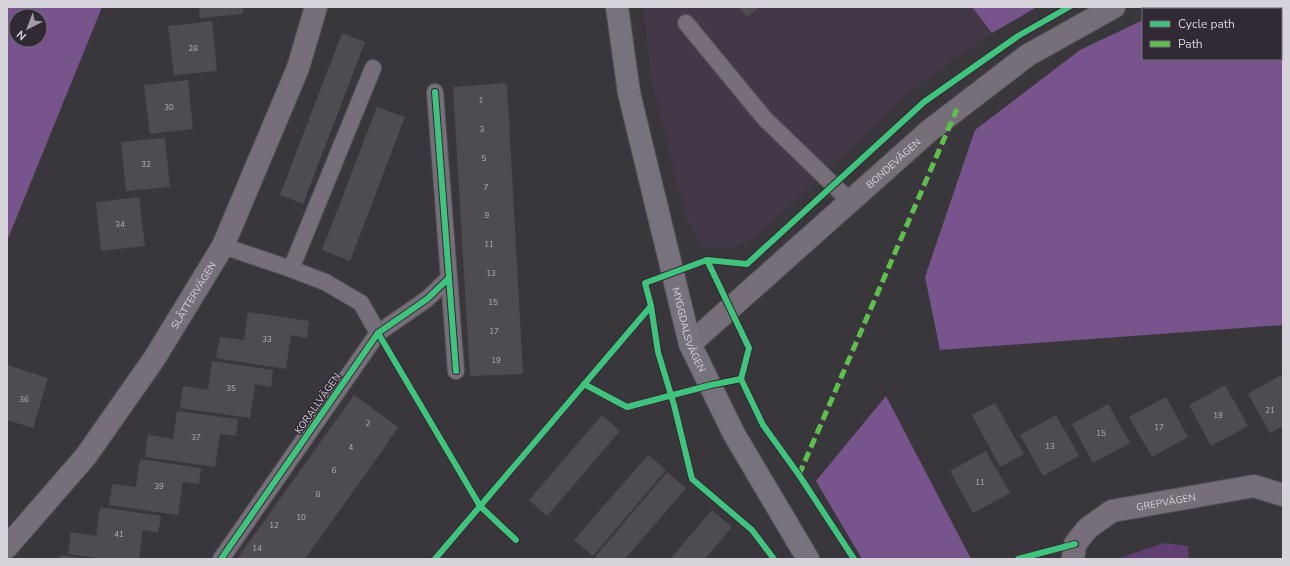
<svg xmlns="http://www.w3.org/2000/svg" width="1290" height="566" font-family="'Nunito Sans',sans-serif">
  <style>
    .built { fill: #423847 }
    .green { fill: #603e72 }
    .forest { fill: #78548c; fill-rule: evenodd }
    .building { fill: #4f4c51 }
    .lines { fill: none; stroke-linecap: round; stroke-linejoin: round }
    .lane-casing { stroke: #565458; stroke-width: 18 }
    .street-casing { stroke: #565458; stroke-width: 24 }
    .secondary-casing { stroke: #565458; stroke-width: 24 }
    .lane { stroke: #766f79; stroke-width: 16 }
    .street { stroke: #766f79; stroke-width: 22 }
    .secondary { stroke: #78727d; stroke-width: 22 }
    .quiet { stroke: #5fbe4e; stroke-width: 5; stroke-dasharray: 10 5; stroke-linecap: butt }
    .cycleway-casing { stroke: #312a35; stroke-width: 8 }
    .cycleway { stroke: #40c37c; stroke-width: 6 }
    .labels { text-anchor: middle; stroke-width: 3; stroke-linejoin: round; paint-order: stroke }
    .number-label { font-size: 8px; fill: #b5b1b8 }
    .street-label { font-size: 10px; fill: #d7d3da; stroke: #312a35 }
  </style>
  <rect width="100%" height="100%" fill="#3a373c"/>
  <path class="built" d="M 643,7 L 972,7 L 992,33 L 913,89 L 755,238 L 729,249 L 700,247 L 685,214 L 652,83 Z"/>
  <path class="green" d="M 1164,543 L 1188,546 L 1189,559 L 1119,559 L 1120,558 Z"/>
  <g class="forest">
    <path d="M 7,7 L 102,7 L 7,241 ZM 16,16 L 40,16 L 40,40 L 16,40 Z"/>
    <path d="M 972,7 L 1037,7 L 992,33 Z"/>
    <path d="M 1171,7 L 1283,7 L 1283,325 L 940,350 L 925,277 L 975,130 L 1080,50 L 1143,20 L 1143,59 L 1281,59 L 1281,9 L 1167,9 Z"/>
    <path d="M 886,396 L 971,559 L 862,559 L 816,481 Z"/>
  </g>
  <g class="building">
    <path d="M 199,7 L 243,7 L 243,14 L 200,18 Z"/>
    <path d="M 739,7 L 760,7 L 747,17 Z"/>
    <path d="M 212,21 L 217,71 L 174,75 L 168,26 Z"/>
    <path d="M 342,33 L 365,42 L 303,204 L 280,195 Z"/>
    <path d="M 188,80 L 193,129 L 150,134 L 144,85 Z"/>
    <path d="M 507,83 L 523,374 L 470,376 L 453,87 Z"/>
    <path d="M 377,107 L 405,117 L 350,261 L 322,250 Z"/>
    <path d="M 165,138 L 170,187 L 126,191 L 121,142 Z"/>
    <path d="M 139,197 L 145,246 L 101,251 L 96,202 Z"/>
    <path d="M 248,312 L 309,321 L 307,338 L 291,335 L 286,369 L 216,358 L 220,337 L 244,340 Z"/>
    <path d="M 212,361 L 273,370 L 271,387 L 255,384 L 250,418 L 180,408 L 183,386 L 208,390 Z"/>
    <path d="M 7,365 L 48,378 L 33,428 L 7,420 Z"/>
    <path d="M 1283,374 L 1283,426 L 1270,433 L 1248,394 Z"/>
    <path d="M 1225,385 L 1248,426 L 1211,446 L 1189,405 Z"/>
    <path d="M 354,395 L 398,427 L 382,451 L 305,559 L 237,559 Z"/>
    <path d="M 1166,397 L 1188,437 L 1152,457 L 1129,417 Z"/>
    <path d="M 995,403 L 1024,454 L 1000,467 L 972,415 Z"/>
    <path d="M 1108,404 L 1130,443 L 1093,463 L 1072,424 Z"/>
    <path d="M 177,411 L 238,419 L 236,436 L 220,434 L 215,467 L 145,457 L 148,435 L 173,439 Z"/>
    <path d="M 602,415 L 620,431 L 547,516 L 529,500 Z"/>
    <path d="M 1056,415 L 1079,456 L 1043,476 L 1020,435 Z"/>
    <path d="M 986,451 L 1010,493 L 973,513 L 950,471 Z"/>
    <path d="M 648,455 L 666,470 L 593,556 L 574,540 Z"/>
    <path d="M 140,459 L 201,468 L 199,484 L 183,482 L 178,515 L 109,505 L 112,484 L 136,487 Z"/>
    <path d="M 667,472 L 686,488 L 625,559 L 597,559 L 595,557 Z"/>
    <path d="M 100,507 L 161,516 L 158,533 L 143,530 L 139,559 L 105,559 L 68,554 L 71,532 L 96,536 Z"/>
    <path d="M 712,510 L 732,527 L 705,559 L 670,559 Z"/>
    <path d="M 60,555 L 80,558 L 80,559 L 59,559 Z"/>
  </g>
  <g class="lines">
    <g class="lane-casing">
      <g id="lane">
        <path d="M 686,23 L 765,119 L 850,201"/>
        <path d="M 435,92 L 456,371"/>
        <path d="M 223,246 L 291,269 L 325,282 L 361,303 L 378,333"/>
        <path d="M 291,269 L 373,68"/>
        <path d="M 221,559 L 378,333 L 427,299 L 449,278"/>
      </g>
    </g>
    <g class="street-casing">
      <g id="street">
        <path id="s1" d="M 690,344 L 929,131 L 1028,55 L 1114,7"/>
        <path id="s2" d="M 7,547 L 86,456 L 154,359 L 223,246 L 298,68 L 316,7"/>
        <path id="s3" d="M 1073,559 L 1075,544 L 1088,528 L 1112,511 L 1254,486 L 1283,495"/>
      </g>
    </g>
    <g class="secondary-casing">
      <g id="secondary">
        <path id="s4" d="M 617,7 L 629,93 L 690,344 L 734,434 L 808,559"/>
      </g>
    </g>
    <use href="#lane" class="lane"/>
    <use href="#street" class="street"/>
    <use href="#secondary" class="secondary"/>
    <path class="quiet" d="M 799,475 L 957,109"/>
    <g class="cycleway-casing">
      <g id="cycleway">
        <path d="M 435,92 L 456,371"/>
        <path d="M 707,260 L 749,348 L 741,379 L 763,425 L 799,475 L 854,559"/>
        <path d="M 651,306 L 658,352 L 674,405 L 692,479 L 752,530 L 774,559"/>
        <path d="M 378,333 L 480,506 L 516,540"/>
        <path d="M 584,384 L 627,407 L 711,385 L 741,379"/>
        <path d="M 221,559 L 378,333 L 427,299 L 449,278"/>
        <path d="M 435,559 L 651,306 L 645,283 L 707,260 L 747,264 L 924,102 L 1018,36 L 1069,7"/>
        <path d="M 1018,559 L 1075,544"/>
      </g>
    </g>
    <use href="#cycleway" class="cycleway"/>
  </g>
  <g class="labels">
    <g class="number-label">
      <text x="193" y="51">28</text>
      <text x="481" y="103">1</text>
      <text x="169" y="110">30</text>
      <text x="482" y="132">3</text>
      <text x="484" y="161">5</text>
      <text x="146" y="167">32</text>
      <text x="486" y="190">7</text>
      <text x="487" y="218">9</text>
      <text x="120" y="227">34</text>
      <text x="489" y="247">11</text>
      <text x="491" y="276">13</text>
      <text x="493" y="305">15</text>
      <text x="494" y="334">17</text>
      <text x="267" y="342">33</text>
      <text x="496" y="363">19</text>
      <text x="231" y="391">35</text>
      <text x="24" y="402">36</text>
      <text x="1270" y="413">21</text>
      <text x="1218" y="418">19</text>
      <text x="368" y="426">2</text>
      <text x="1159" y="430">17</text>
      <text x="1101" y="436">15</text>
      <text x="196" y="440">37</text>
      <text x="1050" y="449">13</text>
      <text x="351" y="450">4</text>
      <text x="334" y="473">6</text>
      <text x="980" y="485">11</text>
      <text x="159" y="489">39</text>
      <text x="318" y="497">8</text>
      <text x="301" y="520">10</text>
      <text x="274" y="528">12</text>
      <text x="119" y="537">41</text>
      <text x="257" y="551">14</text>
    </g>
    <g class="street-label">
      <text dy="4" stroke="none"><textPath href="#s1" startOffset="272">BONDEVÄGEN</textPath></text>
      <text dy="4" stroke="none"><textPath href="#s2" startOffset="314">SLÅTTERVÄGEN</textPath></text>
      <text dy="4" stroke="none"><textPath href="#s4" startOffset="331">MYGGDALSVÄGEN</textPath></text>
      <text transform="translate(317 403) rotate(-55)" y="4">KORALLVÄGEN</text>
      <text dy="4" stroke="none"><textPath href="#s3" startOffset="120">GREPVÄGEN</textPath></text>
    </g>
  </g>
  <rect width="1290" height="566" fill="none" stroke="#d7d3da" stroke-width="16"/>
  <rect x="1142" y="8" width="140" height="52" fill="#312a35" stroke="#736e77"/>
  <rect x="1150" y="21" width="20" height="6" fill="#40c37c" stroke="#736e77"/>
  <text x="1178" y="28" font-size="12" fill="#d7d3da">Cycle path</text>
  <rect x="1150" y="41" width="20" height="6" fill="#5fbe4e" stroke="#736e77"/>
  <text x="1178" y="48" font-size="12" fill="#d7d3da">Path</text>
  <g transform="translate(28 28) rotate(222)"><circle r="19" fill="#312a35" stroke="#736e77"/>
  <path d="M0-3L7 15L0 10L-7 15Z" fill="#a09ca3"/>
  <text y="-6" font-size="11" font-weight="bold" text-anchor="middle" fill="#d7d3da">N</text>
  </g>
</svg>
